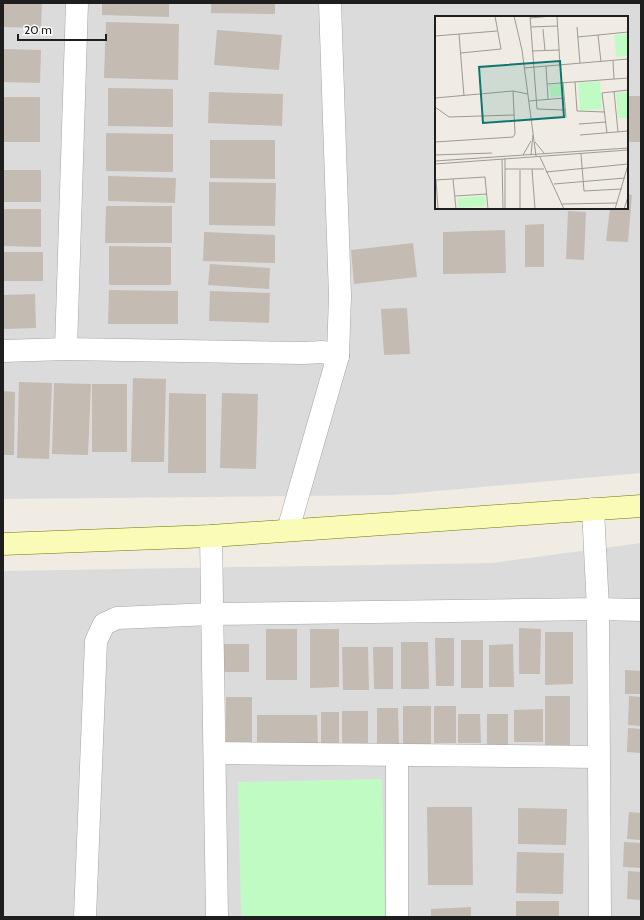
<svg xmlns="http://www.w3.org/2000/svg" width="644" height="920" font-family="Cabin,sans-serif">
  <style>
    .residential { fill: #dcdbdb; fill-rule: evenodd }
    .park { fill: #c0fbc4 }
    .building { fill: #c4bbb3 }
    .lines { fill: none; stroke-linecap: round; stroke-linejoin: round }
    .street-casing { stroke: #a5a5a5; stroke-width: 23 }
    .secondary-casing { stroke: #6e7902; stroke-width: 23 }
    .street { stroke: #fff; stroke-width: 22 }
    .secondary { stroke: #f9fbb6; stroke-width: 22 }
    .inset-road { fill: none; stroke: #9c9a95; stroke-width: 1 }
    .view { fill: #0f766e; fill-opacity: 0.15; stroke: #0f766e; stroke-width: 2 }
    .inset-edge { fill: none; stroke: #1e1e1e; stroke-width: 2 }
  </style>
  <rect width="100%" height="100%" fill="#f0ece4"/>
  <g class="residential">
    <path d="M 3,3 L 641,3 L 641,473 L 392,495 L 3,499 ZM 436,17 L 627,17 L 627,208 L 436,208 Z"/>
    <path d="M 641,543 L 641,917 L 3,917 L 3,571 L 492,563 Z"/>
  </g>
  <path class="park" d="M 382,779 L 385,917 L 241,917 L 238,782 Z"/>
  <g class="building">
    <path d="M 3,3 L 42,3 L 41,28 L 3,27 Z"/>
    <path d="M 102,3 L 169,3 L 169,17 L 102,15 Z"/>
    <path d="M 211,3 L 275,3 L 275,14 L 211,13 Z"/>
    <path d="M 106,22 L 179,24 L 178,80 L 104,78 Z"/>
    <path d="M 217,30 L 282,35 L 279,70 L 214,65 Z"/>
    <path d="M 3,49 L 41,50 L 40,83 L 3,82 Z"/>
    <path d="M 108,88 L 173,89 L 173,127 L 108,126 Z"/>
    <path d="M 209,92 L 283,94 L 282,126 L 208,123 Z"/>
    <rect x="627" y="96" width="14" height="46"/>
    <rect x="3" y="97" width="37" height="45"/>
    <path d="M 106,133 L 173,134 L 173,172 L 106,171 Z"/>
    <path d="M 210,140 L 275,140 L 275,179 L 210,178 Z"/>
    <rect x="3" y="170" width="38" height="32"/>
    <path d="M 108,176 L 176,178 L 175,203 L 108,201 Z"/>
    <path d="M 209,182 L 276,183 L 275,226 L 209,225 Z"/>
    <path d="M 627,194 L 632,195 L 628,242 L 606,241 L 610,208 L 627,208 Z"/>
    <path d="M 106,206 L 172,206 L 172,243 L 105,243 Z"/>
    <path d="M 3,209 L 41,209 L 41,247 L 3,246 Z"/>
    <path d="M 568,211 L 586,212 L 584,260 L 566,259 Z"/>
    <path d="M 544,224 L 544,267 L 525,267 L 525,225 Z"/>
    <path d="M 505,230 L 506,273 L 443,274 L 443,232 Z"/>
    <path d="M 204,232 L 275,235 L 275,263 L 203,261 Z"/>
    <path d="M 413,243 L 417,277 L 354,284 L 351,250 Z"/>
    <path d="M 109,246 L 171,247 L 171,285 L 109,285 Z"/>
    <rect x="3" y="252" width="40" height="29"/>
    <path d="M 210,264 L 270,268 L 269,289 L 208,285 Z"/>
    <path d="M 109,290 L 178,291 L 178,324 L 108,324 Z"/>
    <path d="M 210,291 L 270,293 L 269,323 L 209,321 Z"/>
    <path d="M 35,294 L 36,328 L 3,329 L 3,295 Z"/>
    <path d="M 407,308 L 410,354 L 384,355 L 381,309 Z"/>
    <path d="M 133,378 L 166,379 L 164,462 L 131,462 Z"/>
    <path d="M 19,382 L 52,383 L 49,459 L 17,458 Z"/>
    <path d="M 54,383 L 91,384 L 88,455 L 52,454 Z"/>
    <rect x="92" y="384" width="35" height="68"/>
    <path d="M 3,391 L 15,392 L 14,455 L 3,455 Z"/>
    <path d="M 169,393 L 206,394 L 206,473 L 168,473 Z"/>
    <path d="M 222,393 L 258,394 L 256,469 L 220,468 Z"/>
    <path d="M 519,628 L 541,629 L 540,674 L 519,674 Z"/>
    <rect x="266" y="629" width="31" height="51"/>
    <path d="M 310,629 L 339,629 L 339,687 L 310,688 Z"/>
    <path d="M 545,632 L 573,632 L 573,684 L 545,685 Z"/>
    <path d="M 435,638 L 454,638 L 454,686 L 436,686 Z"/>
    <rect x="461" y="640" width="22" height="48"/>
    <path d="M 401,642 L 428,642 L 429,689 L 401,689 Z"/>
    <rect x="224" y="644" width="25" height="28"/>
    <path d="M 513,644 L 514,687 L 489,687 L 489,645 Z"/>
    <path d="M 342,647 L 368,647 L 369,690 L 343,690 Z"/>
    <path d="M 373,647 L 393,647 L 393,689 L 374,689 Z"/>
    <path d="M 625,670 L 641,671 L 641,694 L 625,694 Z"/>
    <rect x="545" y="696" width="25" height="51"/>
    <path d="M 629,696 L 641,697 L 641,726 L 628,725 Z"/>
    <rect x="226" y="697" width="26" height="49"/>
    <rect x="403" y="706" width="28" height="41"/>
    <rect x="434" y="706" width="22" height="37"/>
    <path d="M 377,708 L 398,708 L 399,746 L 377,746 Z"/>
    <path d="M 543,709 L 543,742 L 514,742 L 514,710 Z"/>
    <rect x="342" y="711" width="26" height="37"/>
    <rect x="321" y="712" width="18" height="36"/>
    <path d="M 458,714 L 480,714 L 481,743 L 458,743 Z"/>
    <rect x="487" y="714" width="21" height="31"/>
    <path d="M 257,715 L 317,715 L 318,747 L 257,747 Z"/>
    <path d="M 628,728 L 641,729 L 641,753 L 627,752 Z"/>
    <path d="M 427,807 L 472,807 L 473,885 L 428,885 Z"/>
    <path d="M 518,808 L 567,809 L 566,845 L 518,844 Z"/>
    <path d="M 629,812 L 641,813 L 641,840 L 627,839 Z"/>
    <path d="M 624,842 L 641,843 L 641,868 L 623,867 Z"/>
    <path d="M 517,852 L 564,853 L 563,894 L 516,893 Z"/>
    <path d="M 628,871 L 641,872 L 641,900 L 627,899 Z"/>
    <rect x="516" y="901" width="43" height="16"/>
    <path d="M 471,907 L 471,917 L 431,917 L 431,909 Z"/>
  </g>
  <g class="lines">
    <g class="street-casing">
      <g id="street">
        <path d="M 66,349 L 77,3"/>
        <path d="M 3,351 L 66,349 L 303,353 L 323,352 L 338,356 L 340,296 L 330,3"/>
        <path d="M 593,509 L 598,609 L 600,917"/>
        <path d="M 288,530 L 338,356"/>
        <path d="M 211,536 L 217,917"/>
        <path d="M 215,753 L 598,757"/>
        <path d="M 397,755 L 397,917"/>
        <path d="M 85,917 L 96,641 L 104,624 L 117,618 L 212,614 L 598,609 L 641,610"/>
      </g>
    </g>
    <g class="secondary-casing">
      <path id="secondary" d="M 3,544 L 211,536 L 641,506"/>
    </g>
    <use href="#street" class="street"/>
    <use href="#secondary" class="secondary"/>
  </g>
  <g transform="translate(435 16)">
    <rect width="193" height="193" fill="#f0ece4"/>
    <path d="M 193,18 L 193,40 L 181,41 L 179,19 ZM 165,65 L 167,93 L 145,95 L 143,67 ZM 126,68 L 128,80 L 116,81 L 114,69 ZM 193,76 L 193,102 L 183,102 L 181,77 ZM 50,180 L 51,190 L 23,192 L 22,182 Z" fill="#c0fbc4"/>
    <path class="inset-road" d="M 79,0 L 87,34 L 101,140M 95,0 L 102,93 L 130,94M 122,0 L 125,49M 95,2 L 117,0M 96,11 L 122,10M 142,11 L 145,47M 108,13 L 110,35M 24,18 L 29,80M 163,19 L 166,46M 0,20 L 62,15M 143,21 L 193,16M 97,35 L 124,34M 26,37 L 66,33 L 60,0M 178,45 L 179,63M 111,50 L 113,83M 89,52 L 193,43M 128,66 L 131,102M 140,66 L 142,95 L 170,96M 112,68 L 193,62M 78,75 L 93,78M 179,75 L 183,116M 0,82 L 78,75 L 80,118 L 78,121 L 0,126M 94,85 L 129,82M 0,91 L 14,101 L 79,99M 144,108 L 171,106M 172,117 L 167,77 L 193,74M 145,119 L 193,115M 100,126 L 109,137M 146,138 L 149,175 L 187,173M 0,139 L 57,137M 88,139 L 96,125M 96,139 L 98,119M 105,141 L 129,193M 70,142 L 70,193M 67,143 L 68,193M 0,145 L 193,132M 0,148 L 193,134M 70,153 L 109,153M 97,153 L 100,193M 111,156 L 193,148M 18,163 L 21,193M 0,164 L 50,161 L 53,193M 1,164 L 3,193M 119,168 L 190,162M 20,180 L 52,178M 127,188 L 182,187M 85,193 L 85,154M 180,193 L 193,149M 189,193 L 193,181"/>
    <path class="view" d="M 125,45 L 129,101 L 48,107 L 44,51 Z"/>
    <rect width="193" height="193" class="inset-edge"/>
  </g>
  <rect width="644" height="920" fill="none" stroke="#1e1e1e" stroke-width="8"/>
  <path d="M18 34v6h88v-6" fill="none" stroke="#1e1e1e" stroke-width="2"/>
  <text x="24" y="34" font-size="12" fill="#1e1e1e" stroke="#ffffff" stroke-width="3" paint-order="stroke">20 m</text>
</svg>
